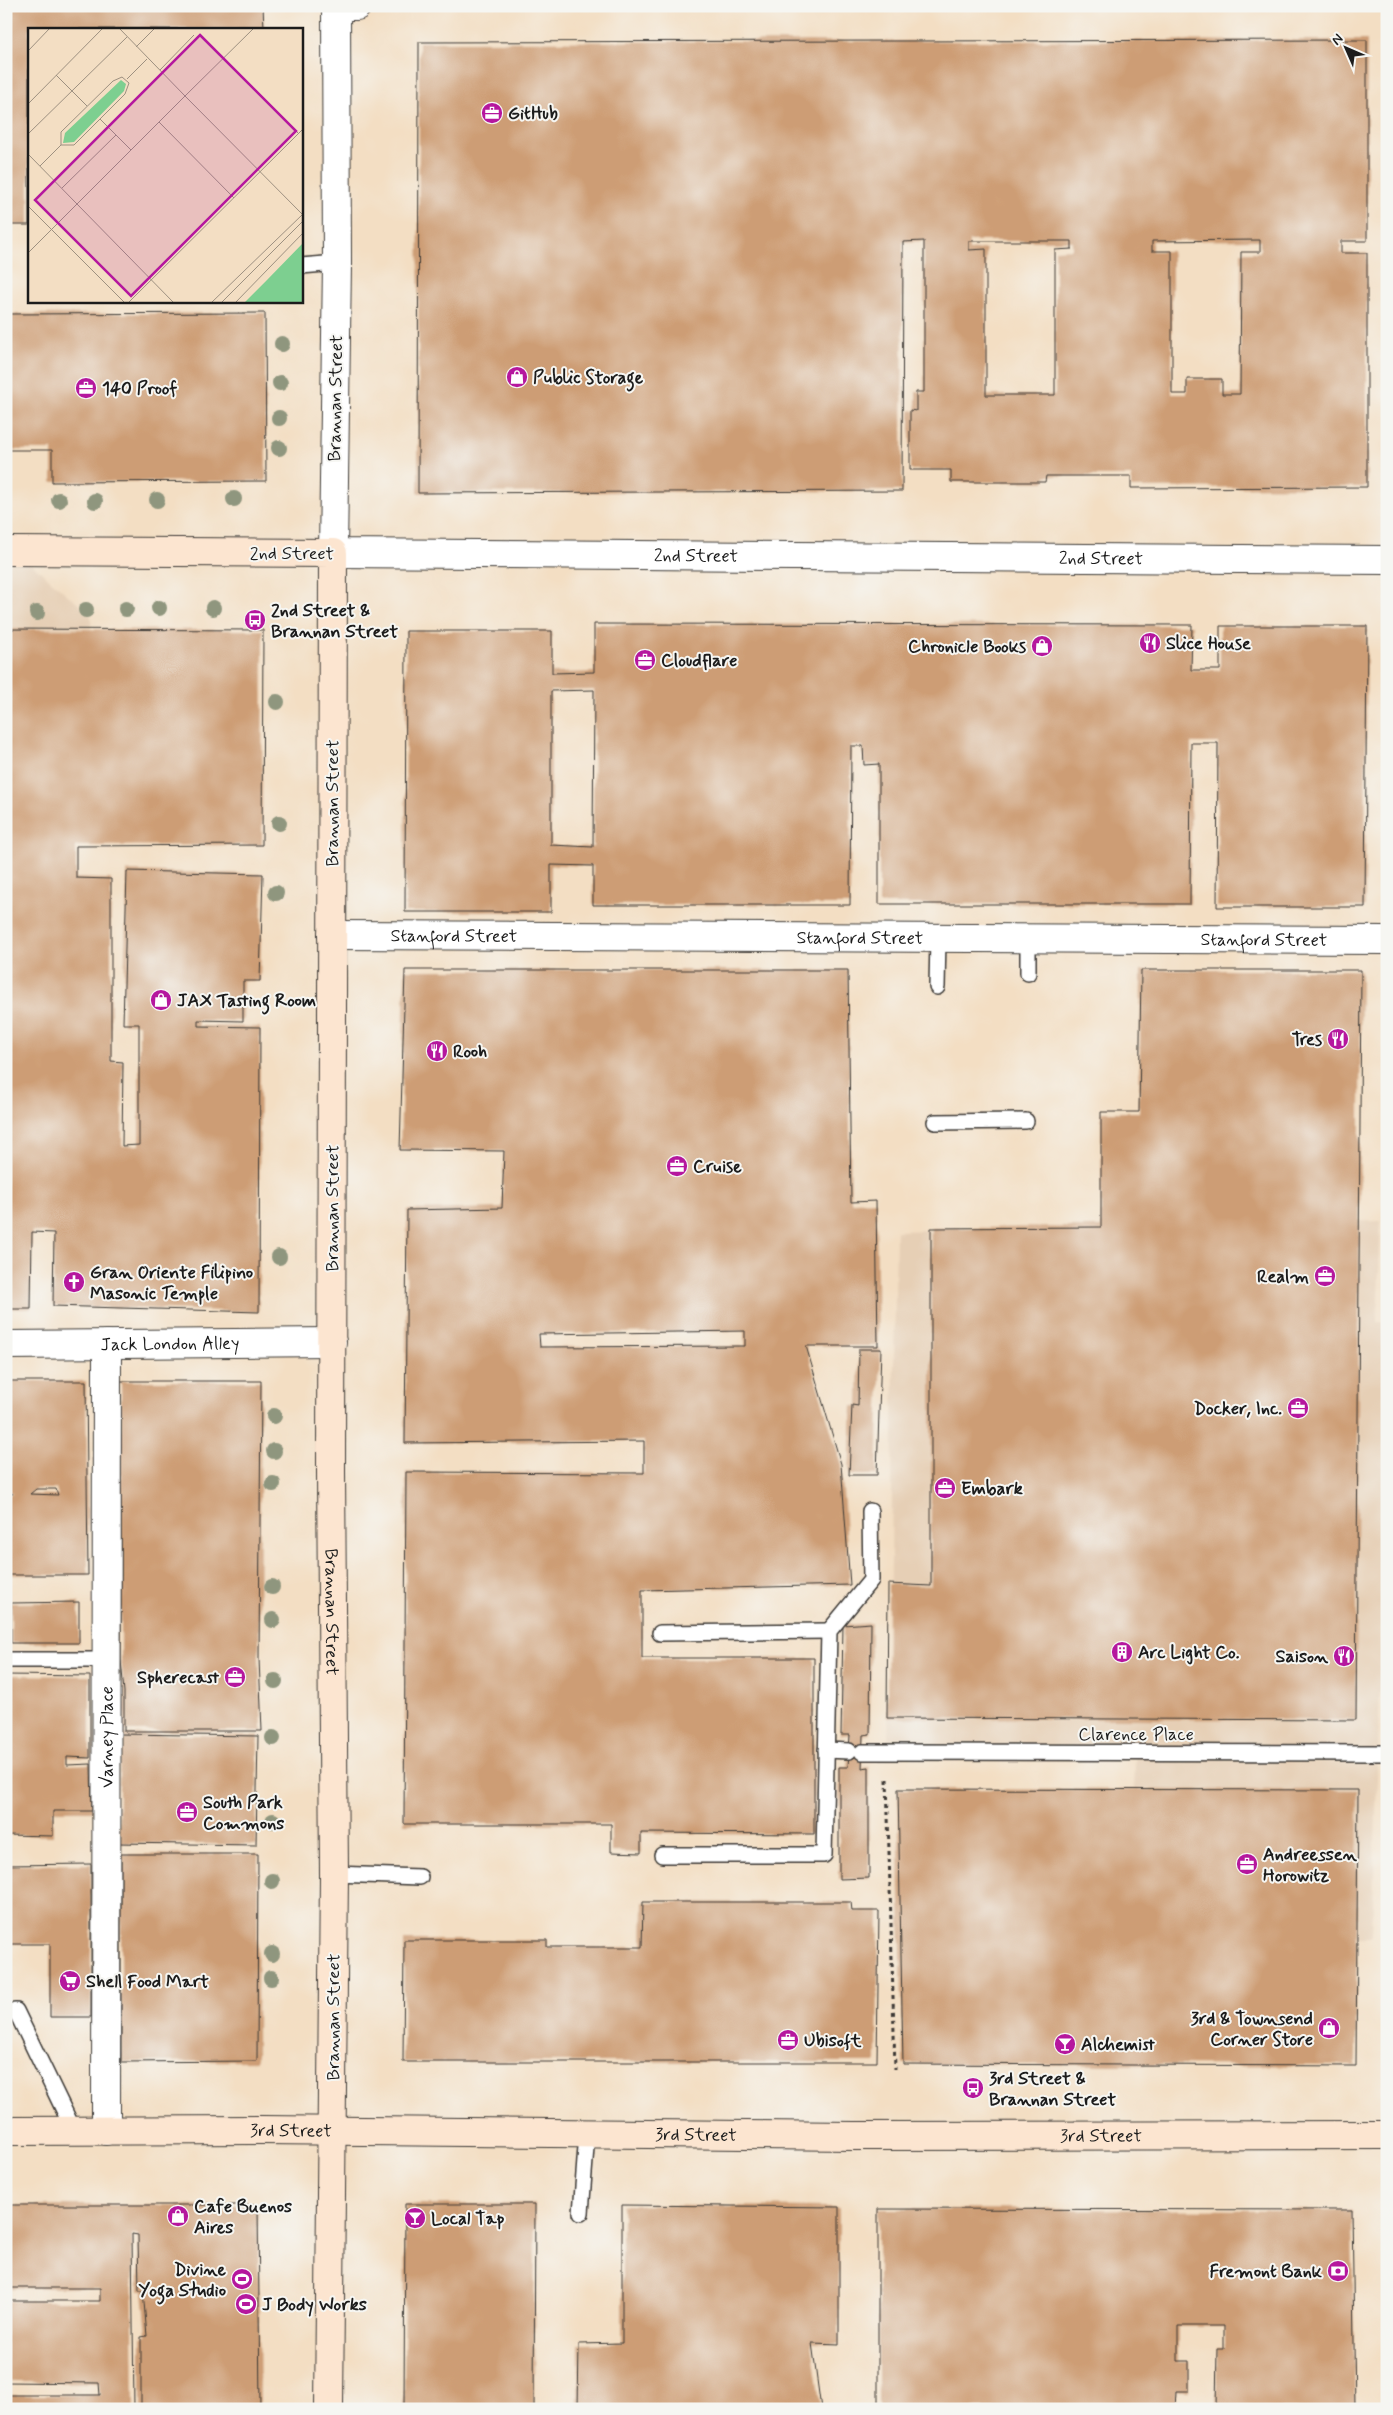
<svg xmlns="http://www.w3.org/2000/svg" width="1393" height="2415" font-family="Mynerve,sans-serif">
  <style>
    .built { fill: #e6cfb5 }
    .building { fill: #cd9d74; fill-rule: evenodd }
    .lines { fill: none; stroke-linecap: round; stroke-linejoin: round }
    .service-casing { stroke: #3c3935; stroke-width: 18 }
    .minor-casing { stroke: #3c3935; stroke-width: 30 }
    .tertiary-casing { stroke: #3c3935; stroke-width: 30 }
    .secondary-casing { stroke: #3c3935; stroke-width: 30 }
    .path { stroke: #3c3935; stroke-width: 3; stroke-dasharray: 4 4; stroke-linecap: butt }
    .service { stroke: #fff; stroke-width: 15 }
    .minor { stroke: #fff; stroke-width: 28 }
    .tertiary { stroke: #fff; stroke-width: 28 }
    .secondary { stroke: #fce5d0; stroke-width: 28 }
    .tree { fill: #8f967e }
    .labels { text-anchor: middle; stroke-width: 4; stroke-linejoin: round; paint-order: stroke }
    .poi-label { font-size: 18px; font-weight: bold; fill: #1c1c1c; stroke: #f6f6f2; text-anchor: start }
    .street-label { font-size: 18px; fill: #1c1c1c; stroke: #f6f6f2 }
    .inset-road { fill: none; stroke: #9d9080; stroke-width: 1 }
    .view { fill: #b5179e; fill-opacity: 0.15; stroke: #b5179e; stroke-width: 2.5 }
    .inset-edge { fill: none; stroke: #1c1c1c; stroke-width: 2.5 }
  </style>
  <rect width="100%" height="100%" fill="#f6f6f2"/>
  <filter id="ink" filterUnits="userSpaceOnUse"><feTurbulence type="fractalNoise" baseFrequency=".02" numOctaves="2"/><feDisplacementMap in="SourceGraphic" scale="10" xChannelSelector="R" yChannelSelector="G"/><feConvolveMatrix kernelMatrix="1 2 1 2 8 2 1 2 1" color-interpolation-filters="sRGB"/></filter>
  <filter id="wash" filterUnits="userSpaceOnUse"><feTurbulence type="fractalNoise" baseFrequency=".0096" numOctaves="4" result="noise"/><feDisplacementMap in="SourceGraphic" scale="20" xChannelSelector="R" yChannelSelector="G"/><feGaussianBlur stdDeviation="1.12" result="paint"/><feColorMatrix in="noise" values="0 0 0 0 0 0 0 0 0 0 0 0 0 0 0 0 0 1.4 0 .05"/><feComposite in="paint" operator="in"/></filter>
  <g filter="url(#wash)">
    <rect width="100%" height="100%" fill="#f3dec3"/>
    <g class="built">
      <path d="M 6,542 L 91,615 L 93,846 L 6,844 Z"/>
      <path d="M 1381,1221 L 1377,1322 L 1387,1323 L 1387,1589 L 1383,1589 L 1372,1937 L 1127,1939 L 1136,1746 L 888,1752 L 896,1231 Z"/>
    </g>
    <g id="blocks">
      <g class="building">
        <path d="M 6,6 L 263,6 L 264,29 L 29,29 L 29,225 L 6,225 Z"/>
        <path d="M 1367,40 L 1367,241 L 1341,241 L 1341,253 L 1367,253 L 1367,487 L 1131,488 L 1131,476 L 1046,476 L 1045,482 L 951,482 L 951,470 L 910,470 L 910,410 L 916,411 L 916,392 L 924,392 L 924,241 L 903,242 L 902,491 L 418,493 L 419,42 ZM 1260,240 L 1260,252 L 1241,252 L 1240,394 L 1222,394 L 1222,379 L 1187,379 L 1187,394 L 1172,394 L 1172,251 L 1152,251 L 1152,241 ZM 969,241 L 1072,241 L 1072,249 L 1055,250 L 1055,395 L 986,395 L 986,249 L 969,250 Z"/>
        <path d="M 265,313 L 266,481 L 52,482 L 52,450 L 6,450 L 6,314 Z"/>
        <path d="M 594,624 L 1192,625 L 1191,670 L 1220,670 L 1220,626 L 1367,626 L 1365,907 L 1217,907 L 1218,743 L 1191,743 L 1190,904 L 879,904 L 879,764 L 864,765 L 863,746 L 851,746 L 850,905 L 593,905 L 593,866 L 551,865 L 551,912 L 405,912 L 406,631 L 552,631 L 552,673 L 594,672 ZM 594,690 L 593,847 L 551,845 L 551,691 Z"/>
        <path d="M 6,629 L 263,630 L 262,845 L 76,846 L 76,878 L 111,879 L 111,1061 L 123,1062 L 122,1146 L 139,1145 L 139,1024 L 123,1024 L 127,871 L 263,874 L 260,981 L 243,981 L 243,1021 L 198,1020 L 198,1026 L 260,1027 L 259,1312 L 53,1306 L 54,1233 L 32,1232 L 31,1309 L 6,1309 Z"/>
        <path d="M 405,970 L 848,970 L 851,1202 L 876,1201 L 878,1346 L 806,1346 L 841,1464 L 850,1585 L 642,1590 L 642,1658 L 814,1658 L 814,1834 L 641,1833 L 641,1853 L 611,1852 L 611,1824 L 404,1824 L 406,1472 L 644,1473 L 644,1441 L 405,1443 L 407,1210 L 502,1208 L 504,1151 L 400,1150 ZM 745,1331 L 745,1346 L 540,1347 L 539,1334 Z"/>
        <path d="M 1141,970 L 1361,970 L 1356,1720 L 887,1718 L 888,1584 L 931,1586 L 931,1228 L 1101,1227 L 1101,1112 L 1139,1112 Z"/>
        <path d="M 859,1349 L 881,1349 L 877,1475 L 849,1475 L 852,1405 L 858,1406 Z"/>
        <path d="M 6,1381 L 86,1381 L 88,1575 L 6,1575 L 6,1494 L 13,1494 L 6,1488 ZM 36,1489 L 56,1489 L 58,1495 L 30,1494 Z"/>
        <path d="M 121,1381 L 261,1381 L 259,1659 L 262,1731 L 124,1731 L 124,1692 L 121,1660 Z"/>
        <path d="M 79,1602 L 79,1643 L 11,1643 L 11,1603 Z"/>
        <path d="M 871,1623 L 870,1734 L 863,1735 L 862,1768 L 869,1767 L 869,1878 L 839,1879 L 839,1767 L 848,1767 L 850,1735 L 841,1735 L 843,1625 Z"/>
        <path d="M 6,1675 L 90,1676 L 90,1758 L 67,1757 L 67,1765 L 91,1764 L 92,1811 L 53,1811 L 53,1836 L 6,1835 Z"/>
        <path d="M 120,1734 L 258,1736 L 256,1845 L 118,1843 Z"/>
        <path d="M 898,1789 L 1358,1790 L 1356,2066 L 903,2064 Z"/>
        <path d="M 121,1854 L 258,1854 L 257,2061 L 121,2062 Z"/>
        <path d="M 91,1864 L 91,2017 L 50,2017 L 50,1944 L 6,1944 L 6,1865 Z"/>
        <path d="M 643,1902 L 851,1902 L 852,1911 L 879,1911 L 877,2062 L 403,2062 L 404,1940 L 547,1940 L 547,1947 L 642,1947 Z"/>
        <path d="M 405,2204 L 535,2204 L 534,2409 L 404,2409 Z"/>
        <path d="M 6,2205 L 258,2205 L 260,2409 L 141,2409 L 141,2337 L 147,2336 L 143,2291 L 139,2291 L 138,2235 L 132,2234 L 134,2409 L 6,2409 L 6,2395 L 100,2395 L 99,2383 L 6,2382 L 6,2301 L 100,2301 L 100,2288 L 6,2288 Z"/>
        <path d="M 622,2205 L 839,2207 L 839,2344 L 812,2343 L 821,2409 L 578,2409 L 579,2344 L 622,2343 Z"/>
        <path d="M 878,2209 L 1352,2210 L 1355,2409 L 1216,2409 L 1217,2348 L 1224,2348 L 1224,2326 L 1178,2326 L 1178,2361 L 1189,2361 L 1189,2391 L 1176,2391 L 1175,2409 L 878,2409 Z"/>
      </g>
    </g>
  </g>
  <g filter="url(#ink)">
    <use href="#blocks" fill-opacity="0" stroke="#3c3935" stroke-width="1"/>
    <g class="lines">
      <g class="service-casing">
        <g id="service">
          <path d="M 301,266 L 337,263"/>
          <path d="M 1028,973 L 1028,938"/>
          <path d="M 937,987 L 938,938"/>
          <path d="M 935,1122 L 1026,1121"/>
          <path d="M 660,1633 L 829,1631"/>
          <path d="M 6,1660 L 107,1660"/>
          <path d="M 826,1750 L 849,1751"/>
          <path d="M 862,1752 L 1387,1753"/>
          <path d="M 662,1855 L 824,1855 L 829,1631 L 871,1580 L 870,1511"/>
          <path d="M 334,1874 L 420,1877"/>
          <path d="M 6,2012 L 16,2011 L 74,2131"/>
          <path d="M 581,2213 L 587,2134"/>
        </g>
      </g>
      <g class="minor-casing">
        <g id="minor">
          <path d="M 336,6 L 357,6"/>
          <path id="s1" d="M 332,935 L 1387,940"/>
          <path id="s2" d="M 6,1345 L 332,1342"/>
          <path id="s3" d="M 106,2131 L 107,1344"/>
        </g>
      </g>
      <g class="tertiary-casing">
        <g id="tertiary">
          <path id="s4" d="M 336,6 L 337,263 L 333,553 L 1387,560"/>
        </g>
      </g>
      <g class="secondary-casing">
        <g id="secondary">
          <path id="s5" d="M 6,551 L 333,553 L 331,1471 L 334,1874 L 329,2409"/>
          <path id="s6" d="M 6,2131 L 262,2130 L 855,2136 L 1387,2135"/>
        </g>
      </g>
      <path class="path" d="M 887,1779 L 895,2069"/>
      <use href="#service" class="service"/>
      <use href="#minor" class="minor"/>
      <use href="#tertiary" class="tertiary"/>
      <use href="#secondary" class="secondary"/>
    </g>
    <g class="tree">
      <circle cx="282" cy="344" r="8"/>
      <circle cx="280" cy="383" r="8"/>
      <circle cx="279" cy="418" r="8"/>
      <circle cx="279" cy="448" r="8"/>
      <circle cx="234" cy="499" r="8"/>
      <circle cx="59" cy="500" r="8"/>
      <circle cx="157" cy="500" r="8"/>
      <circle cx="95" cy="501" r="8"/>
      <circle cx="159" cy="608" r="8"/>
      <circle cx="213" cy="608" r="8"/>
      <circle cx="126" cy="609" r="8"/>
      <circle cx="86" cy="610" r="8"/>
      <circle cx="37" cy="613" r="8"/>
      <circle cx="277" cy="702" r="8"/>
      <circle cx="279" cy="823" r="8"/>
      <circle cx="276" cy="893" r="8"/>
      <circle cx="279" cy="1257" r="8"/>
      <circle cx="274" cy="1416" r="8"/>
      <circle cx="274" cy="1451" r="8"/>
      <circle cx="273" cy="1484" r="8"/>
      <circle cx="272" cy="1587" r="8"/>
      <circle cx="273" cy="1620" r="8"/>
      <circle cx="275" cy="1681" r="8"/>
      <circle cx="273" cy="1738" r="8"/>
      <circle cx="273" cy="1821" r="8"/>
      <circle cx="272" cy="1881" r="8"/>
      <circle cx="272" cy="1954" r="8"/>
      <circle cx="271" cy="1978" r="8"/>
    </g>
  </g>
  <defs>
    <g id="office-disc" transform="scale(1.125)"><circle r="9.5" fill="#b5179e" stroke="#f6f6f2"/><path d="M-6-3h4V-5.5h4V-3h4V5H-6ZM-1-4.5V-3h2v-1.5ZM-6 0V1H6V0Z" fill="#fff"/></g>
    <g id="shop-disc" transform="scale(1.125)"><circle r="9.5" fill="#b5179e" stroke="#f6f6f2"/><path d="M-5-2.5h2.3a2.7 3.5 0 0 1 5.4 0H5L5.5 6h-11ZM-1.5-2.5h3a1.5 2.3 0 0 0-3 0Z" fill="#fff"/></g>
    <g id="bus-disc" transform="scale(1.125)"><circle r="9.5" fill="#b5179e" stroke="#f6f6f2"/><path d="M-5-6H5V4H4V6H2V4H-2V6H-4V4H-5ZM-3.5-4V0h7V-4ZM-3.5 1.2v1.5H-2V1.2ZM2 1.2v1.5H3.5V1.2Z" fill="#fff"/></g>
    <g id="restaurant-disc" transform="scale(1.125)"><circle r="9.5" fill="#b5179e" stroke="#f6f6f2"/><path d="M-5-6h1v4h1v-4h1v4h1v-4h1v5L-1.5 .5V6h-2V.5L-5-1ZM5-6V6H3V1.5H1.5Q1.5-4 5-6Z" fill="#fff"/></g>
    <g id="church-disc" transform="scale(1.125)"><circle r="9.5" fill="#b5179e" stroke="#f6f6f2"/><path d="M-1.2-6h2.4v3.5h3.3v2.4h-3.3V6h-2.4V-.1h-3.3v-2.4h3.3Z" fill="#fff"/></g>
    <g id="building-disc" transform="scale(1.125)"><circle r="9.5" fill="#b5179e" stroke="#f6f6f2"/><path d="M-4-6H4V6H1V3H-1V6H-4ZM-2.5-4.3h1.7v1.8h-1.7ZM.8-4.3h1.7v1.8H.8ZM-2.5-1h1.7V.8h-1.7ZM.8-1h1.7V.8H.8Z" fill="#fff"/></g>
    <g id="supermarket-disc" transform="scale(1.125)"><circle r="9.5" fill="#b5179e" stroke="#f6f6f2"/><path d="M-6-5.5h2.5l.6 2H6L4.5 2H-2.5L-4.4-4H-6ZM-1.5 3.2a1.3 1.3 0 1 0 .1 0ZM3 3.2a1.3 1.3 0 1 0 .1 0Z" fill="#fff"/></g>
    <g id="bar-disc" transform="scale(1.125)"><circle r="9.5" fill="#b5179e" stroke="#f6f6f2"/><path d="M-6-5H6L.8 .8V4.5H3.5V6h-7V4.5H-.8V.8Z" fill="#fff"/></g>
    <g id="bank-disc" transform="scale(1.125)"><circle r="9.5" fill="#b5179e" stroke="#f6f6f2"/><path d="M-6-4H6V4H-6ZM0-2.3a2.3 2.3 0 1 0 0 4.6a2.3 2.3 0 1 0 0-4.6Z" fill="#fff"/></g>
    <g id="stadium-disc" transform="scale(1.125)"><circle r="9.5" fill="#b5179e" stroke="#f6f6f2"/><path d="M0-5a6.5 5 0 1 0 0 10a6.5 5 0 1 0 0-10ZM-3.5-1.8h7v3.6h-7Z" fill="#fff"/></g>
  </defs>
  <g fill-rule="evenodd">
    <use href="#office-disc" x="492" y="113"/>
    <use href="#shop-disc" x="517" y="377"/>
    <use href="#office-disc" x="86" y="388"/>
    <use href="#bus-disc" x="255" y="620"/>
    <use href="#restaurant-disc" x="1150" y="643"/>
    <use href="#shop-disc" x="1042" y="646"/>
    <use href="#office-disc" x="645" y="660"/>
    <use href="#shop-disc" x="161" y="1000"/>
    <use href="#restaurant-disc" x="1338" y="1039"/>
    <use href="#restaurant-disc" x="437" y="1051"/>
    <use href="#office-disc" x="677" y="1166"/>
    <use href="#office-disc" x="1325" y="1276"/>
    <use href="#church-disc" x="74" y="1282"/>
    <use href="#office-disc" x="1298" y="1408"/>
    <use href="#office-disc" x="945" y="1488"/>
    <use href="#building-disc" x="1122" y="1652"/>
    <use href="#restaurant-disc" x="1344" y="1656"/>
    <use href="#office-disc" x="235" y="1677"/>
    <use href="#office-disc" x="187" y="1812"/>
    <use href="#office-disc" x="1247" y="1864"/>
    <use href="#supermarket-disc" x="70" y="1981"/>
    <use href="#shop-disc" x="1329" y="2028"/>
    <use href="#office-disc" x="788" y="2040"/>
    <use href="#bar-disc" x="1065" y="2044"/>
    <use href="#bus-disc" x="973" y="2088"/>
    <use href="#shop-disc" x="178" y="2216"/>
    <use href="#bar-disc" x="415" y="2218"/>
    <use href="#bank-disc" x="1338" y="2271"/>
    <use href="#stadium-disc" x="242" y="2279"/>
    <use href="#stadium-disc" x="246" y="2304"/>
  </g>
  <g class="labels">
    <g class="poi-label">
      <text x="508" y="119">GitHub</text>
      <text x="533" y="383">Public Storage</text>
      <text x="102" y="394">140 Proof</text>
      <text x="271" y="616">2nd Street &amp;<tspan x="271" dy="21">Brannan Street</tspan></text>
      <text x="1166" y="649">Slice House</text>
      <text x="1026" y="652" text-anchor="end">Chronicle Books</text>
      <text x="661" y="666">Cloudflare</text>
      <text x="177" y="1006">JAX Tasting Room</text>
      <text x="1322" y="1045" text-anchor="end">Tres</text>
      <text x="453" y="1057">Rooh</text>
      <text x="693" y="1172">Cruise</text>
      <text x="90" y="1278">Gran Oriente Filipino<tspan x="90" dy="21">Masonic Temple</tspan></text>
      <text x="1309" y="1282" text-anchor="end">Realm</text>
      <text x="1282" y="1414" text-anchor="end">Docker, Inc.</text>
      <text x="961" y="1494">Embark</text>
      <text x="1138" y="1658">Arc Light Co.</text>
      <text x="1328" y="1662" text-anchor="end">Saison</text>
      <text x="219" y="1683" text-anchor="end">Spherecast</text>
      <text x="203" y="1808">South Park<tspan x="203" dy="21">Commons</tspan></text>
      <text x="1263" y="1860">Andreessen<tspan x="1263" dy="21">Horowitz</tspan></text>
      <text x="86" y="1987">Shell Food Mart</text>
      <text x="1313" y="2024" text-anchor="end">3rd &amp; Townsend<tspan x="1313" dy="21">Corner Store</tspan></text>
      <text x="804" y="2046">Ubisoft</text>
      <text x="1081" y="2050">Alchemist</text>
      <text x="989" y="2084">3rd Street &amp;<tspan x="989" dy="21">Brannan Street</tspan></text>
      <text x="194" y="2212">Cafe Buenos<tspan x="194" dy="21">Aires</tspan></text>
      <text x="431" y="2224">Local Tap</text>
      <text x="226" y="2275" text-anchor="end">Divine<tspan x="226" dy="21">Yoga Studio</tspan></text>
      <text x="1322" y="2277" text-anchor="end">Fremont Bank</text>
      <text x="262" y="2310">J Body Works</text>
    </g>
    <g class="street-label">
      <text transform="translate(335 398) rotate(-89)" y="6">Brannan Street</text>
      <text x="292" y="559">2nd Street</text>
      <text dy="6" stroke="none"><textPath href="#s4" startOffset="910">2nd Street</textPath></text>
      <text dy="6" stroke="none"><textPath href="#s4" startOffset="1315">2nd Street</textPath></text>
      <text transform="translate(332 803) rotate(-90)" y="6">Brannan Street</text>
      <text dy="6" stroke="none"><textPath href="#s1" startOffset="122">Stanford Street</textPath></text>
      <text dy="6" stroke="none"><textPath href="#s1" startOffset="528">Stanford Street</textPath></text>
      <text dy="6" stroke="none"><textPath href="#s1" startOffset="932">Stanford Street</textPath></text>
      <text transform="translate(332 1208) rotate(-90)" y="6">Brannan Street</text>
      <text dy="6" stroke="none"><textPath href="#s2" startOffset="164">Jack London Alley</textPath></text>
      <text dy="6" stroke="none"><textPath href="#s5" startOffset="1386">Brannan Street</textPath></text>
      <text x="1136" y="1740">Clarence Place</text>
      <text dy="6" stroke="none"><textPath href="#s3" startOffset="394">Varney Place</textPath></text>
      <text transform="translate(333 2017) rotate(-90)" y="6">Brannan Street</text>
      <text dy="6" stroke="none"><textPath href="#s6" startOffset="285">3rd Street</textPath></text>
      <text dy="6" stroke="none"><textPath href="#s6" startOffset="690">3rd Street</textPath></text>
      <text dy="6" stroke="none"><textPath href="#s6" startOffset="1095">3rd Street</textPath></text>
    </g>
  </g>
  <g transform="translate(28 28)">
    <rect width="275" height="275" fill="#f3dec3"/>
    <path d="M 93,52 L 98,56 L 96,63 L 46,114 L 35,115 L 37,105 ZM 275,215 L 275,275 L 216,275 L 239,252 Z" fill="#7dcf90"/>
    <path class="inset-road" d="M 226,0 L 157,68 L 275,187M 108,19 L 127,0M 0,23 L 22,0M 195,31 L 270,105M 132,42 L 166,7M 28,47 L 59,78M 94,49 L 101,55 L 97,66 L 46,117 L 33,117 L 33,104 L 85,53 ZM 99,51 L 119,31M 0,76 L 75,0M 72,91 L 103,122M 131,94 L 206,170M 0,106 L 99,9M 0,126 L 146,275M 12,138 L 33,117M 34,160 L 88,107M 0,178 L 97,275M 0,225 L 157,68 L 91,0M 100,275 L 275,101M 183,275 L 275,186M 193,275 L 275,193M 207,275 L 275,205"/>
    <path class="view" d="M 172,7 L 268,103 L 103,268 L 7,172 Z"/>
    <rect width="275" height="275" class="inset-edge"/>
  </g>
  <rect width="1393" height="2415" fill="none" stroke="#f6f6f2" stroke-width="25"/>
  <g transform="translate(1346 48) rotate(315)" stroke="#f6f6f2" stroke-width="4" paint-order="stroke">
  <path d="M0-4L9 19L0 12L-9 19Z" fill="#1c1c1c"/>
  <text y="-8" font-size="14" font-weight="bold" text-anchor="middle" fill="#1c1c1c">N</text>
  </g>
</svg>
